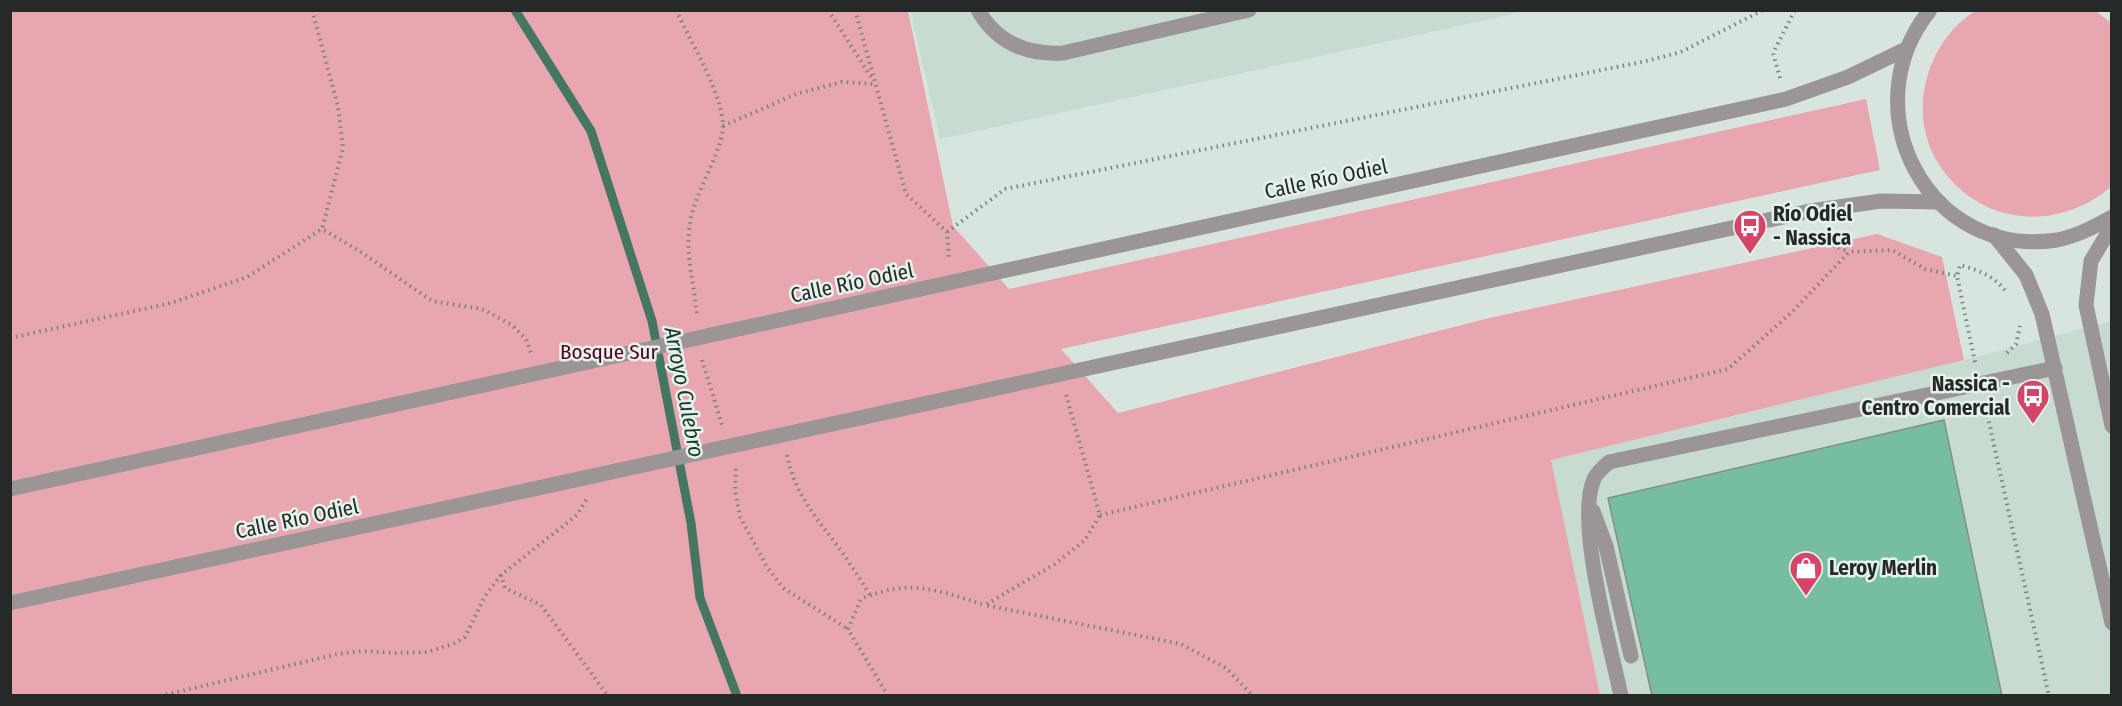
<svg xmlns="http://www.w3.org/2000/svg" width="2122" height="706" font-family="'Fira Sans Condensed',sans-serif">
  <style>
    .built { fill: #c7dbd1 }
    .green { fill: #e8a7b0 }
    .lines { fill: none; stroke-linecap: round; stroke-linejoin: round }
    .stream { stroke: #447662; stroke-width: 9 }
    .building { fill: #77bd9f; stroke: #848f8a; stroke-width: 1.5 }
    .path { stroke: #78817d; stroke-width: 4; stroke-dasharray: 1.5 4.5; stroke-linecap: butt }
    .service { stroke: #9b9595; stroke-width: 15 }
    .minor { stroke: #9b9595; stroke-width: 15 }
    .labels { text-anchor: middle; stroke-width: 5; stroke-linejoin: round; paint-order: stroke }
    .street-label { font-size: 21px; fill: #252927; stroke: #e5f2ec }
    .poi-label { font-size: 21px; font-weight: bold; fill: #252927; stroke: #e5f2ec; text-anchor: start }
    .park-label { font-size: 21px; fill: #53001c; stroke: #e5f2ec }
    .water-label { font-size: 22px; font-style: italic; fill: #16372a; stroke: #e5f2ec }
  </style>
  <rect width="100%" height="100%" fill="#d8e5df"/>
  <g class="built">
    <path d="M 910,10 L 1527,11 L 940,139 Z"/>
    <path d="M 2111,321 L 2111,695 L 1600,695 L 1550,460 L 1964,360 Z"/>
  </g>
  <g class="green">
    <path d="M 10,11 L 908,11 L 953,226 L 1009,289 L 1866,99 L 1880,170 L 1061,349 L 1118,413 L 1489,318 L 1877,234 L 1942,257 L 1964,360 L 1551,460 L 1600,695 L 11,695 Z"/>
    <path d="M 1975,11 L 2096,11 L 2111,23 L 2111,187 C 2056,233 1978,226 1938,163 C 1906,112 1927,41 1975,11 Z"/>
  </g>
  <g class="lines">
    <path class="stream" d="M 515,10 L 591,131 L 652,321 L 691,523 L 700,598 L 737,696"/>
  </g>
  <path class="building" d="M 1944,420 L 2002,696 L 1652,696 L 1608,498 Z"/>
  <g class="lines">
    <g class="path">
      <path d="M 312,10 L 338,106 L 343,148 L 322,229 L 358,250 L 432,301 L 482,309 L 512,325 L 526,339 L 531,353"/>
      <path d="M 676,10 C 691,43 720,88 723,124 C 724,150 694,193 690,223 C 685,254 694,284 697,314"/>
      <path d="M 828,10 L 873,80"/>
      <path d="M 855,10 L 906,194 L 947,232 L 949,261"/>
      <path d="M 1780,78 L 1773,53 L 1795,10"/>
      <path d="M 723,126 L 796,94 L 842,82 L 875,84"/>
      <path d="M 947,232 L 1005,189 L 1642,62 L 1681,52 L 1763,10"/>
      <path d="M 1815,232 L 1817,239 L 1849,252"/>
      <path d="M 10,338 L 171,303 L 247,277 L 322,229"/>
      <path d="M 2007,353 L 2016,344 L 2020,326"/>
      <path d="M 702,360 L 722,425"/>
      <path d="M 1975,362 L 1957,276 L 1960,265 C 1978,270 1995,276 2006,292"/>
      <path d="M 1066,395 L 1100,515 L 1085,540 L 1055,564 L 985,605 L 1181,644 L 1226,668 L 1253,696"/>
      <path d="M 1985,404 L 2049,696"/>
      <path d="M 787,455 C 794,492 815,516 836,544 C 849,561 859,578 870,595"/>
      <path d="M 736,469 L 735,490 L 740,517 L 767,567 L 783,588 L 848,629"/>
      <path d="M 586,500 L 577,515 L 501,575 L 505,588 L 541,605 L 608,696"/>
      <path d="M 1100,515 L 1728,369 L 1791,313 L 1849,252 L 1892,250 L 1925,269 L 1957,276"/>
      <path d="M 160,696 L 338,654 L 362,651 L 396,653 L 427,652 L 453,644 L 465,637 L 485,596 L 501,575"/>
      <path d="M 888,696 L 848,629 L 861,599 C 911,578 936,590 985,605"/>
    </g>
    <g class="service">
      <path d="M 1593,511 L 1606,546 L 1631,656"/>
      <path d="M 1621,696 C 1611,647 1575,522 1594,479 C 1596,473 1604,467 1609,462 L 2055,368"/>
    </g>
    <g class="minor">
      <path d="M 978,10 C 997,43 1027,55 1063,53 L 1249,10"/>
      <path d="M 1930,10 C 1850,109 1928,260 2057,240 C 2077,236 2094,227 2112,217"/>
      <path d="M 2112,226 L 2091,261 L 2086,305 L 2112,426"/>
      <path d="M 1994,235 L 2026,275 L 2042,314 L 2112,623"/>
      <path d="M 10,489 L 1786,99 L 1848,77 L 1906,49"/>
      <path d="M 10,603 L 1810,211 L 1881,201 L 1939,202"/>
    </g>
  </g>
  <defs>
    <g id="bus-pin" transform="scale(1.725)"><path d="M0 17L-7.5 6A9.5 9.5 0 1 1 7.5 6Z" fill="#d44567" stroke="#e5f2ec"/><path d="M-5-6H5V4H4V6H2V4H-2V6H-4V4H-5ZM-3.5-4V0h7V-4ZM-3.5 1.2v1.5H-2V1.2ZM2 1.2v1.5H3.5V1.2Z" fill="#fff"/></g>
    <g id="shop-pin" transform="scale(1.725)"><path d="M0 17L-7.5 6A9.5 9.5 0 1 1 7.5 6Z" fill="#d44567" stroke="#e5f2ec"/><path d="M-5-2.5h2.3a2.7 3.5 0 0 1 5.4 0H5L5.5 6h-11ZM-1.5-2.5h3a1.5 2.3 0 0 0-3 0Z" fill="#fff"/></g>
  </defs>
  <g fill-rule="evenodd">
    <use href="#bus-pin" x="1750" y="226"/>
    <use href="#bus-pin" x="2033" y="396"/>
    <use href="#shop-pin" x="1806" y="568"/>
  </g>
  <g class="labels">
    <g class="street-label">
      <text transform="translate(1326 179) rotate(-12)" y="7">Calle Río Odiel</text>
      <text transform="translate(852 283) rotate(-12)" y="7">Calle Río Odiel</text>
      <text transform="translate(297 519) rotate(-12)" y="7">Calle Río Odiel</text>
    </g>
    <g class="poi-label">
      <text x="1773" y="221">Río Odiel<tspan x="1773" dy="24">- Nassica</tspan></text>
      <text x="2010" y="391" text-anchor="end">Nassica -<tspan x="2010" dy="24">Centro Comercial</tspan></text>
      <text x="1829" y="575">Leroy Merlin</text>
    </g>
    <g class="park-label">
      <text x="609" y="359">Bosque Sur</text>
    </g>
    <g class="water-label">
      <text transform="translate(685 392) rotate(79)" y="8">Arroyo Culebro</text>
    </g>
  </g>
  <rect width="2122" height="706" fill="none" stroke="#252927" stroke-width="24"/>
</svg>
